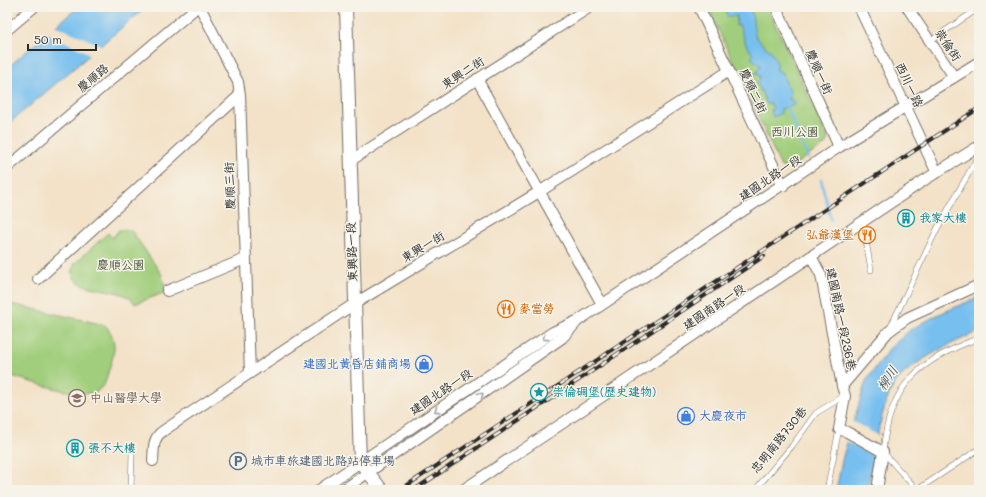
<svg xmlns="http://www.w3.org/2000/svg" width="986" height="497" font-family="Mali,'LXGW WenKai TC',sans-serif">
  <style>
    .green { fill: #a0ce7c; stroke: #667c54 }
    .water { fill: #77bfef; stroke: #51758d }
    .pier { fill: #f3e2c8 }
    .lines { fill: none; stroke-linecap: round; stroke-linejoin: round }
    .stream { stroke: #77bfef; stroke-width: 2.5 }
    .service-casing { stroke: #716b62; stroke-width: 6 }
    .minor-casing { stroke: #716b62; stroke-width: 12 }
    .tertiary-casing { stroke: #716b62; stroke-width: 14 }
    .service { stroke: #fff; stroke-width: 5 }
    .minor { stroke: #fff; stroke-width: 10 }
    .tertiary { stroke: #fff; stroke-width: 12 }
    .rail-casing { stroke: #2b2b2b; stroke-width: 4 }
    .rail { stroke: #f7f3e8; stroke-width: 2.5; stroke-dasharray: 8; stroke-linecap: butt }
    .oneway { stroke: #a0a0a0 }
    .labels { text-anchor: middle; stroke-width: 3; stroke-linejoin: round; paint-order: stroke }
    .street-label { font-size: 12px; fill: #2b2b2b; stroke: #f7f3e8 }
    .park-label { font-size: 12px; fill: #48543f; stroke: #f7f3e8 }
    .culture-label { font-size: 12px; fill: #0d838f; stroke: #f7f3e8; text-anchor: start }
    .food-label { font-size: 12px; fill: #c56008; stroke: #f7f3e8; text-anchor: end }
    .shop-label { font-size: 12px; fill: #366cbe; stroke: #f7f3e8; text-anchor: end }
    .education-label { font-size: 12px; fill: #785e54; stroke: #f7f3e8; text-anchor: start }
    .service-label { font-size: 12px; fill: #4e5e75; stroke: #f7f3e8; text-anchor: start }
    .water-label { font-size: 13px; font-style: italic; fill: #425766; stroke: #f7f3e8 }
  </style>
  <rect width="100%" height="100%" fill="#f7f3e8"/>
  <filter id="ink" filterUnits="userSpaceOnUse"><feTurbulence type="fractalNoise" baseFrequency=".025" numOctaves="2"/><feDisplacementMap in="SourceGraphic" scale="8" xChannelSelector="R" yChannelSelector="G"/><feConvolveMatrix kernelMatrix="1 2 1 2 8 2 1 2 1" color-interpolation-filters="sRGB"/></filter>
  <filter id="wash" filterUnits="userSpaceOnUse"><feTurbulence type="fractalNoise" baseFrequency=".012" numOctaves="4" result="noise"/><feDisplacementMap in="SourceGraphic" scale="16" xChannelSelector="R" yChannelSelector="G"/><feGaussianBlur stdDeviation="0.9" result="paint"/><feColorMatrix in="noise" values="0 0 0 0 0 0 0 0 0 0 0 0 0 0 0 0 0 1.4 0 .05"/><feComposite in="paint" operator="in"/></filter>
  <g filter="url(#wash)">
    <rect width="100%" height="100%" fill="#f3e2c8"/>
    <g class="green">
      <path d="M 708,7 L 767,7 L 828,138 L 826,144 L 788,169 L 781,167 Z"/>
      <path d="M 119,230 L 131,230 L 162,275 L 166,292 L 135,304 C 123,282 60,297 75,263 L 108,233 L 112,238 Z"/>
      <path d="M 7,303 L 105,325 C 122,344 111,360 105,383 C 102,387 99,391 93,393 C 75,397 27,380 7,375 Z"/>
    </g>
    <g class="water">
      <path d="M 78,7 L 146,7 L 7,125 L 7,68 Z"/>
      <path d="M 725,7 L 751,7 L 755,35 L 762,44 L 771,51 L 778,65 L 776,69 L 782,73 L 791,94 L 789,99 L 795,102 L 795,104 L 781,109 L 781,113 L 773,117 L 771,111 L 773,107 L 771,104 L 767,104 L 757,83 L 760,78 L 759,75 L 755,74 L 761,66 L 751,58 L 753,55 L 746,44 L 739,25 L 736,26 L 737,16 L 727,16 Z"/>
      <path d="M 979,297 L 979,331 C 951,344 920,357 898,379 C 881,398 872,464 868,490 L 836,490 L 843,456 L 866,381 L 889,349 L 910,330 L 937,315 Z"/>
    </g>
    <g class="pier">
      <path d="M 54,25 L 103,46 L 89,58 L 88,53 L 45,32 Z"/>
      <path d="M 852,421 L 879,436 L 876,457 L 846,441 Z"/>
    </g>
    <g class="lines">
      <g class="stream">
        <path d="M 786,105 L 808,158"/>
        <path d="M 821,180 L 831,220"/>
      </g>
    </g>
  </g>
  <g filter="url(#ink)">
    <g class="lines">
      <g class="service-casing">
        <g id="service">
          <path d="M 930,41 L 979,8"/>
          <path d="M 863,223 L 871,270"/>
          <path d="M 890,328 L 937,229 L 979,155"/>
          <path d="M 131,490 L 132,452"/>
          <path d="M 755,490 L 792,446 L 816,413 L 844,396"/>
          <path d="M 827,490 L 839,429"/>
          <path d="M 917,490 L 883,452 C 889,385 918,361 979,338"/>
          <path d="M 917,490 L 979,449"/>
        </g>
      </g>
      <g class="minor-casing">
        <g id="minor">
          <path d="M 200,7 L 238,82 L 240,95 L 250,373"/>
          <path d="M 699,7 L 783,186"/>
          <path d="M 776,7 L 839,147"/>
          <path d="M 859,7 L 937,173"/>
          <path d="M 907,7 L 954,77"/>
          <path d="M 7,30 L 34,7"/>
          <path d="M 477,79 L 602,304"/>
          <path d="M 350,161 L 590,7"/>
          <path d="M 7,168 L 197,7"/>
          <path d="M 812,258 L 821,275 L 842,386"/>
          <path d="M 38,279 L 240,95"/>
          <path d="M 167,291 L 245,259"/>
          <path d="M 153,461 C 154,450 152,438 163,431 L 354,304 L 539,192 L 729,71"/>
          <path d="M 319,490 L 553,332 L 579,320 L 839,147 L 979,62"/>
          <path d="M 343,490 L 562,338 L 576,323"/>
          <path d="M 463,490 L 923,181 L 979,146"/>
          <path d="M 877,490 L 883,452 L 847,432 L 839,429 L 845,396 L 842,386 L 888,332 L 907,318 L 979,285"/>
        </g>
      </g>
      <g class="tertiary-casing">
        <path id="tertiary" d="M 346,7 L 360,462 L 382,490"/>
      </g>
      <use href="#service" class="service"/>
      <use href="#minor" class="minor"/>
      <use href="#tertiary" class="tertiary"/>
      <g class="rail-casing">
        <g id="rail">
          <path d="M 400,490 L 979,108"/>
          <path d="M 414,490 L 764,256"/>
        </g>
      </g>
      <use href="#rail" class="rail"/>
    </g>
    <defs><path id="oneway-chevron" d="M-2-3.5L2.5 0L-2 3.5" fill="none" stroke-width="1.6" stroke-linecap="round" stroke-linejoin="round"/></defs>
    <g class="oneway">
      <use href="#oneway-chevron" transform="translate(545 338) rotate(144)"/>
      <use href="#oneway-chevron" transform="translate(481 395) rotate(-35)"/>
      <use href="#oneway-chevron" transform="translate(437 410) rotate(147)"/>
    </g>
  </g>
  <defs>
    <g id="building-ring" transform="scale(0.9)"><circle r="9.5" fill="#f7f3e8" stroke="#0f9aa8" stroke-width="1.5"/><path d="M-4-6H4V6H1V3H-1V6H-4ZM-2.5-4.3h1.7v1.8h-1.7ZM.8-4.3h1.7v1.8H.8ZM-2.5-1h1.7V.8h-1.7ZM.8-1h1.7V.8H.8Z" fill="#0f9aa8"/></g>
    <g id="restaurant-ring" transform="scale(0.9)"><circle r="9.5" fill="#f7f3e8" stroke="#e8710a" stroke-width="1.5"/><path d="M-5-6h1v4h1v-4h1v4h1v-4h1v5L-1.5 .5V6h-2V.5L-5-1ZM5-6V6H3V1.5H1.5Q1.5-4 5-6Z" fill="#e8710a"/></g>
    <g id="shop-ring" transform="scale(0.9)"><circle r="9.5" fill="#f7f3e8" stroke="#3f7fe0" stroke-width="1.5"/><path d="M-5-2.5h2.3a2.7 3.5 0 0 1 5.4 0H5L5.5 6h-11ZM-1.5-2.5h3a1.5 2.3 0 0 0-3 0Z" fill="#3f7fe0"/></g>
    <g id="sight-ring" transform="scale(0.9)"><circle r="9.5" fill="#f7f3e8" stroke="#0f9aa8" stroke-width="1.5"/><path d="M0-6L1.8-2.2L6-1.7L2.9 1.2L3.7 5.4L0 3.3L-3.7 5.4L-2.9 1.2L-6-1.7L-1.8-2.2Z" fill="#0f9aa8"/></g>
    <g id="university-ring" transform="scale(0.9)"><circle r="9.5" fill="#f7f3e8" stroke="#8d6e63" stroke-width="1.5"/><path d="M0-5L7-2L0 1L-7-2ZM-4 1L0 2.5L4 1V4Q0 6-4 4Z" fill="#8d6e63"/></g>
    <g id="parking-ring" transform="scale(0.9)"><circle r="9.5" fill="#f7f3e8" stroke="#5c6f8a" stroke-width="1.5"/><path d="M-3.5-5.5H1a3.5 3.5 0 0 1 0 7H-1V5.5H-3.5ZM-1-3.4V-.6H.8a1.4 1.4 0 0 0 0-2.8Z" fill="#5c6f8a"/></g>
  </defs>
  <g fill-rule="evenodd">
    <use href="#building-ring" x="906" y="218"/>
    <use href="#restaurant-ring" x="867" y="235"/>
    <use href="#restaurant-ring" x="506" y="309"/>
    <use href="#shop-ring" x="424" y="364"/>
    <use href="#sight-ring" x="539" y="392"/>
    <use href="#university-ring" x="77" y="398"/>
    <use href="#shop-ring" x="686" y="416"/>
    <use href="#building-ring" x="75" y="448"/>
    <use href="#parking-ring" x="238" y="461"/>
  </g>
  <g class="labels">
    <g class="street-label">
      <text transform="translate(948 45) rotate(56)" y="4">崇倫街</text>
      <text transform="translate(819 72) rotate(66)" y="4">慶順一街</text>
      <text transform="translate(463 73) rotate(-33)" y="4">東興二街</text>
      <text transform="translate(93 78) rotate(-40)" y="4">慶順路</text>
      <text transform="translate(909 85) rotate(65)" y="4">西川一路</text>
      <text transform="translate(753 91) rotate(65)" y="4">慶順二街</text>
      <text transform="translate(770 178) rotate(-34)" y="4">建國北路一段</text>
      <text transform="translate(230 186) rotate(-92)" y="4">慶順三街</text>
      <text transform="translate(423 247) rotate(-31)" y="4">東興一街</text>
      <text transform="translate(352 252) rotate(-92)" y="4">東興路一段</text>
      <text transform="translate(714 307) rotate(-34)" y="4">建國南路一段</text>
      <text transform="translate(841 319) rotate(78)" y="4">建國南路一段236巷</text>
      <text transform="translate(441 392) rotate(-34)" y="4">建國北路一段</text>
      <text transform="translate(779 440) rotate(-51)" y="4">忠明南路730巷</text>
    </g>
    <g class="park-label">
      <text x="795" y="136">西川公園</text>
      <text x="121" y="269">慶順公園</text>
    </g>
    <g class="culture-label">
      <text x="919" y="222">我家大樓</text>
      <text x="552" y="396">崇倫碉堡(歷史建物)</text>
      <text x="88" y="452">張不大樓</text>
    </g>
    <g class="food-label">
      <text x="854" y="239">弘爺漢堡</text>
      <text x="519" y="313" text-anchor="start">麥當勞</text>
    </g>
    <g class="shop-label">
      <text x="411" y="368">建國北黃昏店鋪商場</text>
      <text x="699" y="420" text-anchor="start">大慶夜市</text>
    </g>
    <g class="education-label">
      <text x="90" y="402">中山醫學大學</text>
    </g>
    <g class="service-label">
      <text x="251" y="465">城市車旅建國北路站停車場</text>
    </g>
    <g class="water-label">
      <text transform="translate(887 378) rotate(-56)" y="5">柳川</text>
    </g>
  </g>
  <rect width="986" height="497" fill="none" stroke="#f7f3e8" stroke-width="24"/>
  <path d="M28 44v6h68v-6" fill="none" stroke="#2b2b2b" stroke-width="2"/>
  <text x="34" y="44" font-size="12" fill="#2b2b2b" stroke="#f7f3e8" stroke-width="3" paint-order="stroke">50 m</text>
</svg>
